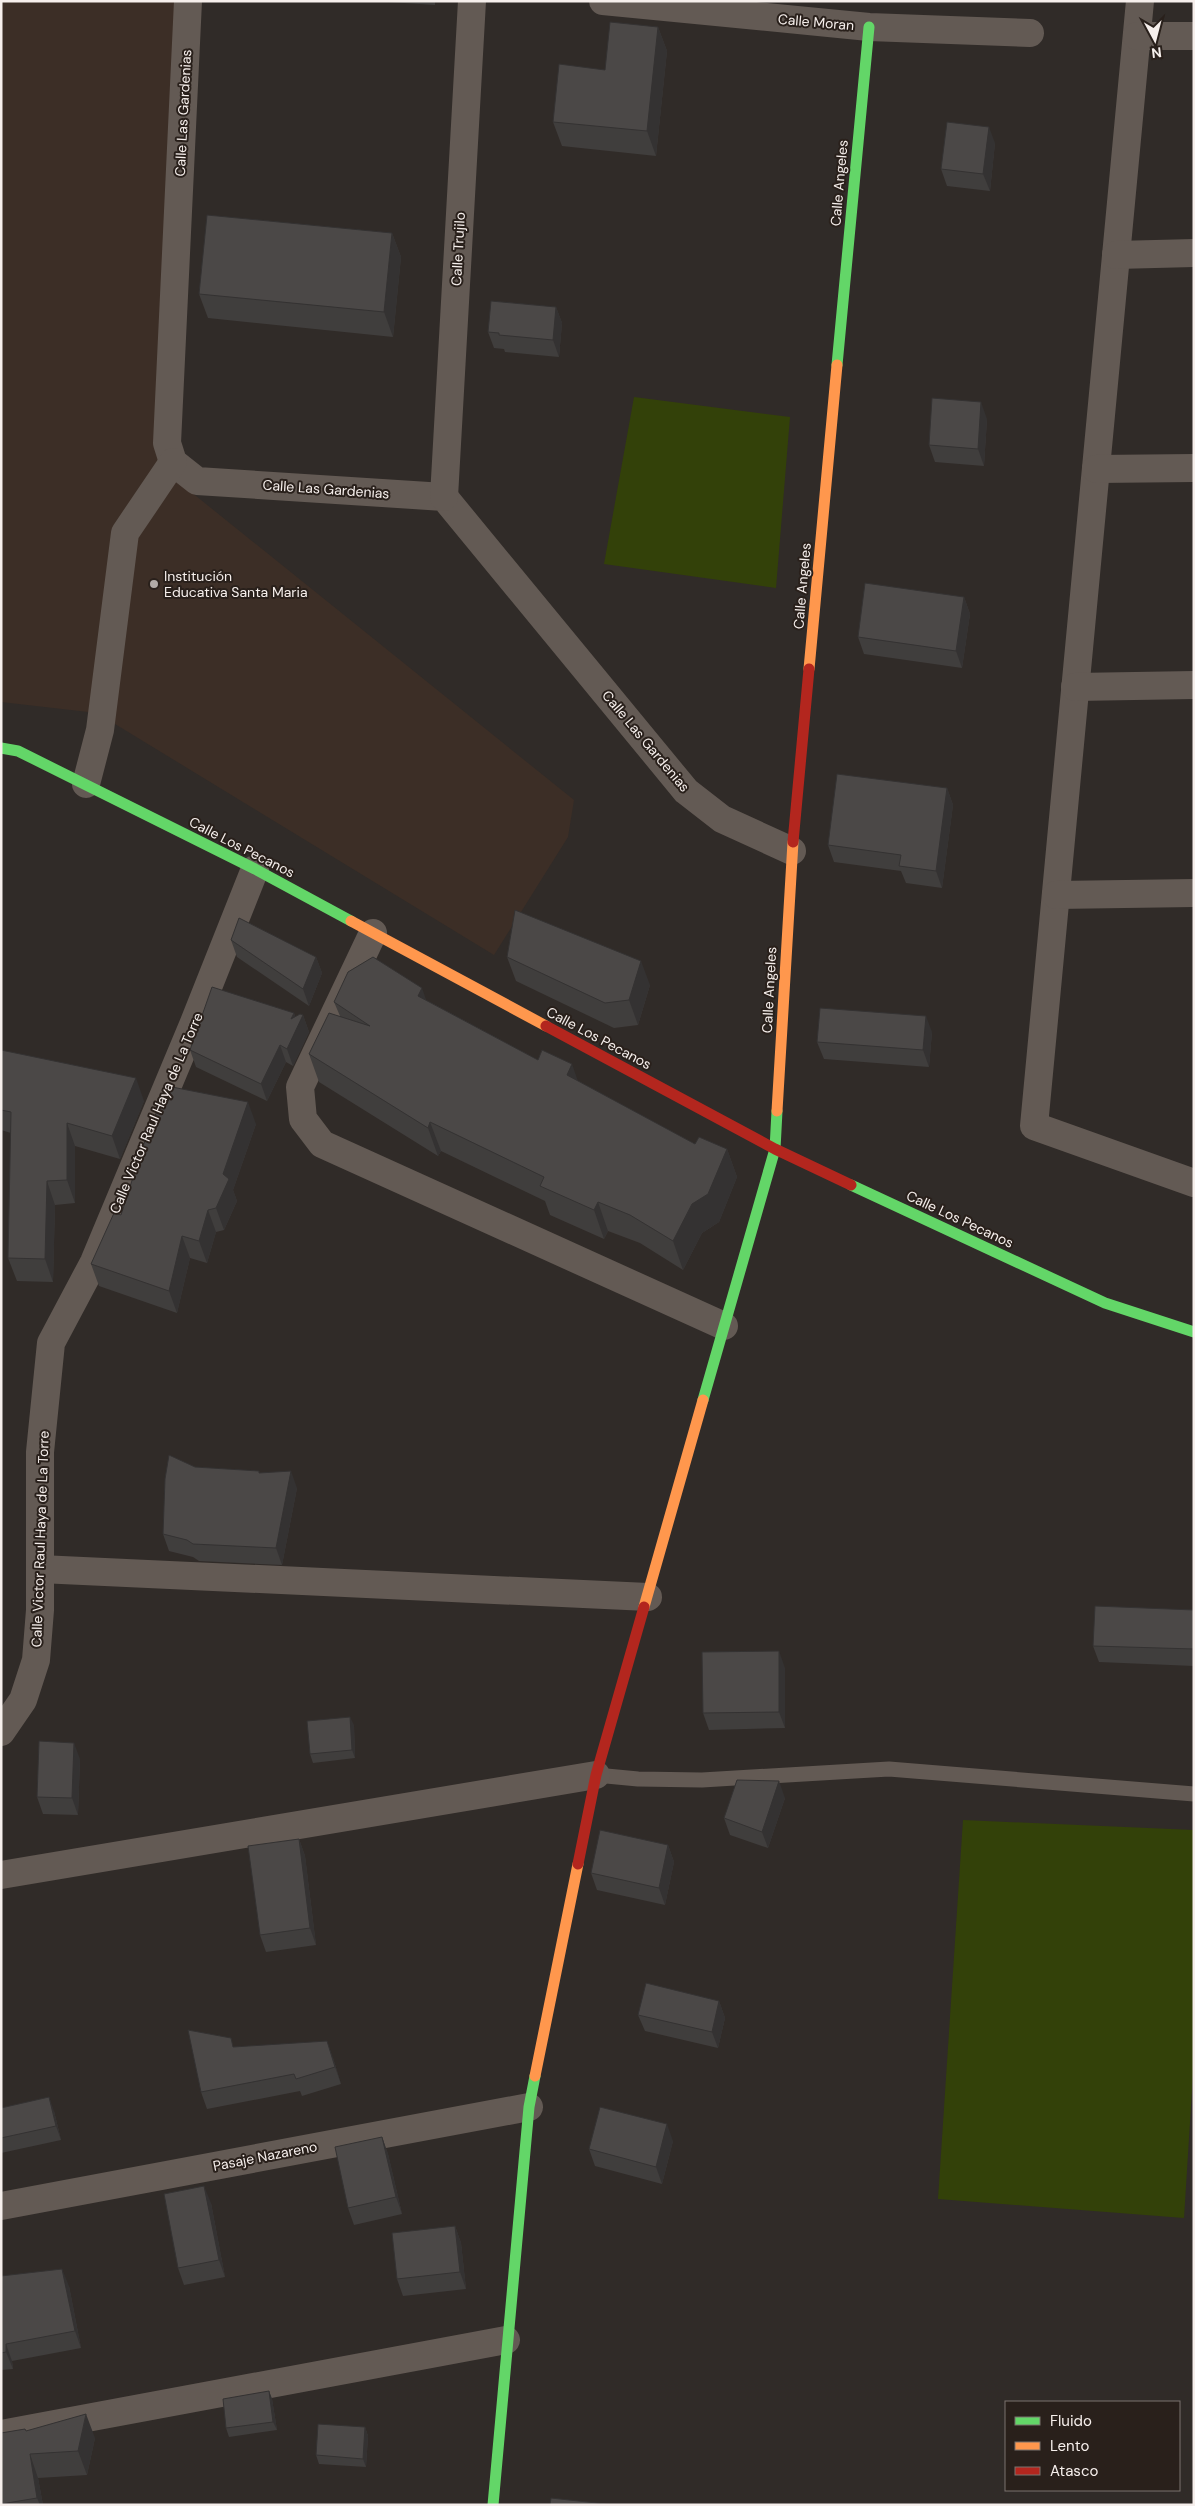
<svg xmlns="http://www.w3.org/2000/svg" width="1195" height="2506" font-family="'DM Sans',sans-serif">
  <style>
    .built { fill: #3c2e26 }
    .green { fill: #334109 }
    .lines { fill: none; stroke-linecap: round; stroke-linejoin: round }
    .lane { stroke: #635a54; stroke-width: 15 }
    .street { stroke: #635a54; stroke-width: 28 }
    .fast { stroke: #63d668; stroke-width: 11 }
    .slow { stroke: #ff974d; stroke-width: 11 }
    .jam { stroke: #b3261e; stroke-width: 11 }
    .wall { fill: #403e3d }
    .shaded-wall { fill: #343232 }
    .building { fill: #4b4847; stroke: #343232 }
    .poi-dot { fill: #b1aaa7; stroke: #29201b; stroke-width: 2 }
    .labels { text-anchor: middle; stroke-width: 4; stroke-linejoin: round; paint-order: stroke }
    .street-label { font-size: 14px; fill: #f6efec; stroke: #29201b }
    .poi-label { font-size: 14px; fill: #f6efec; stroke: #29201b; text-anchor: start }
  </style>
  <rect width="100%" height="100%" fill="#302b28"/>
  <path class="built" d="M 1,1 L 184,1 L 160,467 L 574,800 L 568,837 L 494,955 L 97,713 L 1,702 Z"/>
  <g class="green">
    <path d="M 634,397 L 790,417 L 776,588 L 604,564 Z"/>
    <path d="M 963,1820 L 1194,1830 L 1194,2058 L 1184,2218 L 938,2199 Z"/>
  </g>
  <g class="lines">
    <path class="lane" d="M 596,1775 L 638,1779 L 702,1780 L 889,1769 L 1194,1794"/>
    <g class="street">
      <path d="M 188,1 L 167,443 L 173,462 L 197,481 L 444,497 L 686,791 L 722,819 L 792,851"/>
      <path d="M 603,1 L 869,27 L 1030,33"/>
      <path d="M 1140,1 L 1034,1126 L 1194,1183"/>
      <path d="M 1137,36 L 1194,36"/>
      <path d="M 1116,255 L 1194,253"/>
      <path d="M 1096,469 L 1194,468"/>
      <path d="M 444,497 L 472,1"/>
      <path d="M 1075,687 L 1194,685"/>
      <path d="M 86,784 L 100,730 L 125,533 L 173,462"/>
      <path d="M 1056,895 L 1194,893"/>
      <path d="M 373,933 L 300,1087 L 303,1119 L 322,1144 L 724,1326"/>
      <path d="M 40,1569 L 648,1597"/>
      <path d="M 1,1732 L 23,1700 L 36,1660 L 40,1610 L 40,1452 L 51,1343 L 94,1262 L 193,1025 L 255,869"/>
      <path d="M 1,1875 L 596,1775"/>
      <path d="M 1,2206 L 529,2107"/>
      <path d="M 1,2434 L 506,2340"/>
    </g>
    <g class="fast">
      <path d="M 837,365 L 869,27"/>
      <path d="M 1,748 L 18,751 L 255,869 L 351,921"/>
      <path d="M 851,1185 L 1105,1303 L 1194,1332"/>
      <path d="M 703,1400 L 775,1149 L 777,1111"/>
      <path d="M 493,2505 L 529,2107 L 535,2076"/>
    </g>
    <g class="slow">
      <path d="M 809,669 L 837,365"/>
      <path d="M 351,921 L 546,1026"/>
      <path d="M 777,1111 L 793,842"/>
      <path d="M 644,1607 L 703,1400"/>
      <path d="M 535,2076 L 578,1864"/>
    </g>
    <g class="jam">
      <path d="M 793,842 L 809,669"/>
      <path d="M 546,1026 L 775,1149 L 851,1185"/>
      <path d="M 578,1864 L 596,1775 L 644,1607"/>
    </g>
  </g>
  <g class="wall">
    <path d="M 373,1 L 435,1 L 435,5 Z"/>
    <path d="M 658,27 L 667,51 L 656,156 L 562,146 L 553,122 L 605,70 Z"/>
    <path d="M 995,143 L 990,191 L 947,186 L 941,169 Z"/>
    <path d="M 392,233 L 401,257 L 393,337 L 208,318 L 199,294 Z"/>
    <path d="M 556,307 L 562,323 L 559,357 L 505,352 L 504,349 L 494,348 L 488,332 Z"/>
    <path d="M 987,419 L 984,466 L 935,462 L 929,445 Z"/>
    <path d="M 964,597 L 970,614 L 962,668 L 864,654 L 858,637 Z"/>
    <path d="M 947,788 L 953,805 L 942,888 L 906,883 L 901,871 L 834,862 L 828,845 Z"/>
    <path d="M 231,940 L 316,957 L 322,973 L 309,1006 L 237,957 Z"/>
    <path d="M 507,957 L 650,985 L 638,1025 L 614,1028 L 516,981 Z"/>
    <path d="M 426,1000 L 695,1144 L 727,1149 L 737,1177 L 719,1222 L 702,1233 L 683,1270 L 640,1243 L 608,1231 L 604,1239 L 550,1215 L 545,1201 L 441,1151 L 438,1156 L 319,1082 L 309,1054 L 340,1016 L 334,1002 Z"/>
    <path d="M 294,1013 L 295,1017 L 303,1015 L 309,1032 L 293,1066 L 286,1062 L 267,1101 L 196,1067 L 190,1050 Z"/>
    <path d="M 932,1032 L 929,1067 L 824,1059 L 817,1042 Z"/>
    <path d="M 1,1050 L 144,1101 L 120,1159 L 75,1146 L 75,1203 L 55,1205 L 53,1282 L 17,1281 L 8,1258 L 11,1133 L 1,1130 Z"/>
    <path d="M 256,1124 L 233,1190 L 237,1201 L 224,1230 L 216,1232 L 207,1263 L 190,1258 L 177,1313 L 99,1286 L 91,1264 L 121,1215 Z"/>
    <path d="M 195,1467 L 260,1473 L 297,1488 L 282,1565 L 199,1561 L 193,1557 L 169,1551 L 163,1534 Z"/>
    <path d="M 1194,1610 L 1194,1666 L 1099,1662 L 1093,1646 Z"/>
    <path d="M 785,1668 L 785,1728 L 709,1730 L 703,1713 Z"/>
    <path d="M 354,1725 L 355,1758 L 313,1763 L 310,1754 Z"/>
    <path d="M 80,1759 L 78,1815 L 43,1814 L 37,1797 Z"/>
    <path d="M 785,1798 L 768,1848 L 730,1835 L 724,1818 Z"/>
    <path d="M 299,1839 L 305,1856 L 316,1945 L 266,1952 L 260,1935 Z"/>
    <path d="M 668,1845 L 674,1862 L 665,1905 L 597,1890 L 591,1873 Z"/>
    <path d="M 719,2001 L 725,2018 L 718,2048 L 645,2031 L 638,2015 Z"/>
    <path d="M 235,2047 L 333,2058 L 341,2084 L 302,2096 L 300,2091 L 207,2109 L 201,2092 Z"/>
    <path d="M 1,2108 L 54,2111 L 61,2140 L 1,2153 Z"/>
    <path d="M 382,2137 L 388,2154 L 402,2214 L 354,2225 L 348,2208 Z"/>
    <path d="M 673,2141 L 662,2184 L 595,2166 L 589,2149 Z"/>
    <path d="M 211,2203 L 225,2277 L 184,2285 L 178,2268 Z"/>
    <path d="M 455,2226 L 461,2243 L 466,2289 L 403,2296 L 397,2279 Z"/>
    <path d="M 1,2276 L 69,2286 L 81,2348 L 12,2361 L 13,2369 L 1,2370 Z"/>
    <path d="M 269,2391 L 272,2399 L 277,2430 L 229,2437 L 226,2428 Z"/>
    <path d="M 365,2427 L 368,2436 L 366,2467 L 319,2464 L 316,2455 Z"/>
    <path d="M 26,2431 L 95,2438 L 87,2475 L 38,2478 L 43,2505 L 1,2505 L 1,2433 Z"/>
  </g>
  <g class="shaded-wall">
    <path d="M 658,27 L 667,51 L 656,156 L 647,131 Z"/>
    <path d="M 989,127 L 995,143 L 990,191 L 983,174 Z"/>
    <path d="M 392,233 L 401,257 L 393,337 L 384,312 Z"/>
    <path d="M 556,307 L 562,323 L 559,357 L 553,340 Z"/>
    <path d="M 981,402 L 987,419 L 984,466 L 978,449 Z"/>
    <path d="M 964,597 L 970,614 L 962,668 L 956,651 Z"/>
    <path d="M 947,788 L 953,805 L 942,888 L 936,871 Z"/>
    <path d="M 316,957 L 322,973 L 309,1006 L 303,989 Z"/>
    <path d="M 641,961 L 650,985 L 638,1025 L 629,1000 Z"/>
    <path d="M 422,988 L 432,1017 L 418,996 Z"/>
    <path d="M 294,1013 L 298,1025 L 303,1015 L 309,1032 L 293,1066 L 287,1049 L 291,1019 Z"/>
    <path d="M 926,1016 L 932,1032 L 929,1067 L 923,1050 Z"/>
    <path d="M 280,1045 L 286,1062 L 267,1101 L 261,1084 Z"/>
    <path d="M 572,1064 L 582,1093 L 567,1075 Z"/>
    <path d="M 136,1078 L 144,1101 L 120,1159 L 112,1136 Z"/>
    <path d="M 248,1102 L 256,1124 L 233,1190 L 237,1201 L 224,1230 L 216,1208 L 223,1174 Z"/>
    <path d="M 430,1122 L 441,1151 L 438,1156 L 428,1128 Z"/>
    <path d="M 67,1123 L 75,1146 L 75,1203 L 67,1180 Z"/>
    <path d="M 727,1149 L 737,1177 L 719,1222 L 702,1233 L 683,1270 L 673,1241 L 692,1204 Z"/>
    <path d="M 47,1181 L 55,1205 L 53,1282 L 45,1259 Z"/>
    <path d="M 598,1202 L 608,1231 L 604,1239 L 594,1210 Z"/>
    <path d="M 208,1210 L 216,1232 L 207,1263 L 199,1241 Z"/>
    <path d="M 182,1236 L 190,1258 L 177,1313 L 169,1291 Z"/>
    <path d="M 291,1471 L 297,1488 L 282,1565 L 276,1548 Z"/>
    <path d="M 779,1651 L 785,1668 L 785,1728 L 779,1712 Z"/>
    <path d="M 350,1717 L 354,1725 L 355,1758 L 352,1750 Z"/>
    <path d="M 74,1743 L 80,1759 L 78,1815 L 72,1798 Z"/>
    <path d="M 779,1781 L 785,1798 L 768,1848 L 762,1832 Z"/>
    <path d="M 299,1839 L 305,1856 L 316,1945 L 310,1928 Z"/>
    <path d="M 668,1845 L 674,1862 L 665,1905 L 659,1888 Z"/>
    <path d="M 719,2001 L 725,2018 L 718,2048 L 712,2032 Z"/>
    <path d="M 327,2041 L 333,2058 L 341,2084 L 335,2067 Z"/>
    <path d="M 49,2097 L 54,2111 L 61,2140 L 56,2126 Z"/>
    <path d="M 667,2124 L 673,2141 L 662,2184 L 656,2167 Z"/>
    <path d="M 382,2137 L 388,2154 L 402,2214 L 396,2197 Z"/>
    <path d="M 204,2186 L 211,2203 L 225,2277 L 219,2260 Z"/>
    <path d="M 455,2226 L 461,2243 L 466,2289 L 460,2272 Z"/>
    <path d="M 62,2269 L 69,2286 L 81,2348 L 75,2331 Z"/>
    <path d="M 6,2344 L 12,2361 L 13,2369 L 6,2352 Z"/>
    <path d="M 269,2391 L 272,2399 L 277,2430 L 273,2422 Z"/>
    <path d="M 86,2414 L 95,2438 L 87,2475 L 78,2451 Z"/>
    <path d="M 365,2427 L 368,2436 L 366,2467 L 363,2459 Z"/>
    <path d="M 30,2454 L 38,2478 L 43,2505 L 40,2505 L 37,2498 Z"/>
  </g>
  <g class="building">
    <path d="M 610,22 L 658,27 L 647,131 L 553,122 L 559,64 L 605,70 Z"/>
    <path d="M 947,122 L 989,127 L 983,174 L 941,169 Z"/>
    <path d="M 207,215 L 392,233 L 384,312 L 199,294 Z"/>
    <path d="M 491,301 L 556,307 L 553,340 L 499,335 L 499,333 L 488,332 Z"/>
    <path d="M 932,398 L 981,402 L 978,449 L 929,445 Z"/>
    <path d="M 865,583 L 964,597 L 956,651 L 858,637 Z"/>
    <path d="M 837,774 L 947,788 L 936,871 L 899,866 L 901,855 L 828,845 Z"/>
    <path d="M 515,910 L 641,961 L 629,1000 L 605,1003 L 507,957 Z"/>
    <path d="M 239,918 L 316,957 L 303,989 L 231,940 Z"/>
    <path d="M 373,957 L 422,988 L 418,996 L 538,1060 L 542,1050 L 572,1064 L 567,1075 L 695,1144 L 699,1137 L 727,1149 L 708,1194 L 692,1204 L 673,1241 L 630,1215 L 598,1202 L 594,1210 L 540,1186 L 544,1177 L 430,1122 L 428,1128 L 309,1054 L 329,1013 L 370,1026 L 334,1002 L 348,972 Z"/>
    <path d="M 212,987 L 294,1013 L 291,1019 L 300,1014 L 303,1015 L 287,1049 L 280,1045 L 261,1084 L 190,1050 Z"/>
    <path d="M 820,1008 L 926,1016 L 923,1050 L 817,1042 Z"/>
    <path d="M 1,1050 L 136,1078 L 112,1136 L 67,1123 L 67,1180 L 47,1181 L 45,1259 L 8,1258 L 11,1112 L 1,1110 Z"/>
    <path d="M 167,1086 L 248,1102 L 223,1174 L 229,1179 L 216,1208 L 208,1210 L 199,1241 L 182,1236 L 169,1291 L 91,1264 L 114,1213 L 121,1215 L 143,1146 Z"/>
    <path d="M 169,1455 L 195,1467 L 259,1471 L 259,1473 L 291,1471 L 276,1548 L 193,1544 L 187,1540 L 163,1534 L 165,1479 Z"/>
    <path d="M 1095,1606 L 1194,1610 L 1194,1649 L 1093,1646 Z"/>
    <path d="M 779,1651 L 779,1712 L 703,1713 L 702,1652 Z"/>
    <path d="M 350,1717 L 352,1750 L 310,1754 L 307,1721 Z"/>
    <path d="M 39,1741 L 74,1743 L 72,1798 L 37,1797 Z"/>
    <path d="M 737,1780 L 779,1781 L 762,1832 L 724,1818 Z"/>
    <path d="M 600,1830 L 668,1845 L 659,1888 L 591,1873 Z"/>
    <path d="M 299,1839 L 310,1928 L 260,1935 L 248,1846 Z"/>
    <path d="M 646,1983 L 719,2001 L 712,2032 L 638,2015 Z"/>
    <path d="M 188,2030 L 231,2038 L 233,2047 L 327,2041 L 335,2067 L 296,2079 L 294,2074 L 201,2092 Z"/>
    <path d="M 49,2097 L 56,2126 L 1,2138 L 1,2108 Z"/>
    <path d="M 600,2107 L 667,2124 L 656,2167 L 589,2149 Z"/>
    <path d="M 382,2137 L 396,2197 L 348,2208 L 335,2147 Z"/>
    <path d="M 204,2186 L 219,2260 L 178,2268 L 164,2194 Z"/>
    <path d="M 455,2226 L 460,2272 L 397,2279 L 392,2233 Z"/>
    <path d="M 62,2269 L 75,2331 L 6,2344 L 6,2352 L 1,2353 L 1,2276 Z"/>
    <path d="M 269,2391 L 273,2422 L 226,2428 L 223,2399 Z"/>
    <path d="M 86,2414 L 78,2451 L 30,2454 L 37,2498 L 1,2504 L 1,2433 L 25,2429 L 26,2431 Z"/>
    <path d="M 318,2424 L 365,2427 L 363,2459 L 316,2455 Z"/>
    <path d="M 551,2498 L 615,2505 L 550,2505 Z"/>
  </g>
  <circle class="poi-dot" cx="154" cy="584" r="5"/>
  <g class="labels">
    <g class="street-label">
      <text transform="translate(816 22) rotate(5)" y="5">Calle Moran</text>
      <text transform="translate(183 113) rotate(-87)" y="5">Calle Las Gardenias</text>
      <text transform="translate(839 183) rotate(-85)" y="5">Calle Angeles</text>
      <text transform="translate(458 249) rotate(-87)" y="5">Calle Trujilo</text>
      <text transform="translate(326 489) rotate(4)" y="5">Calle Las Gardenias</text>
      <text transform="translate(802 586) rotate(-85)" y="5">Calle Angeles</text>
      <text transform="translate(646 741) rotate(50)" y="5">Calle Las Gardenias</text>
      <text transform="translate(242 847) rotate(27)" y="5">Calle Los Pecanos</text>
      <text transform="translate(769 990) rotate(-87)" y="5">Calle Angeles</text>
      <text transform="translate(599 1038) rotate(28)" y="5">Calle Los Pecanos</text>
      <text transform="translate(156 1113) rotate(-67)" y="5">Calle Victor Raul Haya de La Torre</text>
      <text transform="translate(960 1219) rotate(25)" y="5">Calle Los Pecanos</text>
      <text transform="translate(40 1539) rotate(-88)" y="5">Calle Victor Raul Haya de La Torre</text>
      <text transform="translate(265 2156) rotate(-11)" y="5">Pasaje Nazareno</text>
    </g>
    <g class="poi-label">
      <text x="164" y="581">Institución<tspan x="164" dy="16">Educativa Santa Maria</tspan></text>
    </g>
  </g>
  <rect width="1195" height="2506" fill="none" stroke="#f6efec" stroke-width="5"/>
  <rect x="1005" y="2401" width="175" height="90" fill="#29201b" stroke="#7b736f"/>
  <rect x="1015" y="2417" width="25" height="8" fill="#63d668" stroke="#7b736f"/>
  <text x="1050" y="2426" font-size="15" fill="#f6efec">Fluido</text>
  <rect x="1015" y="2442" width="25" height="8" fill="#ff974d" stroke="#7b736f"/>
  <text x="1050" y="2451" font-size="15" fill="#f6efec">Lento</text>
  <rect x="1015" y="2467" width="25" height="8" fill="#b3261e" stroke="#7b736f"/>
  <text x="1050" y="2476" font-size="15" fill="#f6efec">Atasco</text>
  <g transform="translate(1155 40) rotate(173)" stroke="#29201b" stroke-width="4" paint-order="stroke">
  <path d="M0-4L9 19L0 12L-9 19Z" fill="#f6efec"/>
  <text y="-8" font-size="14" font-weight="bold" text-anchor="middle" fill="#f6efec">N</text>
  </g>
</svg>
